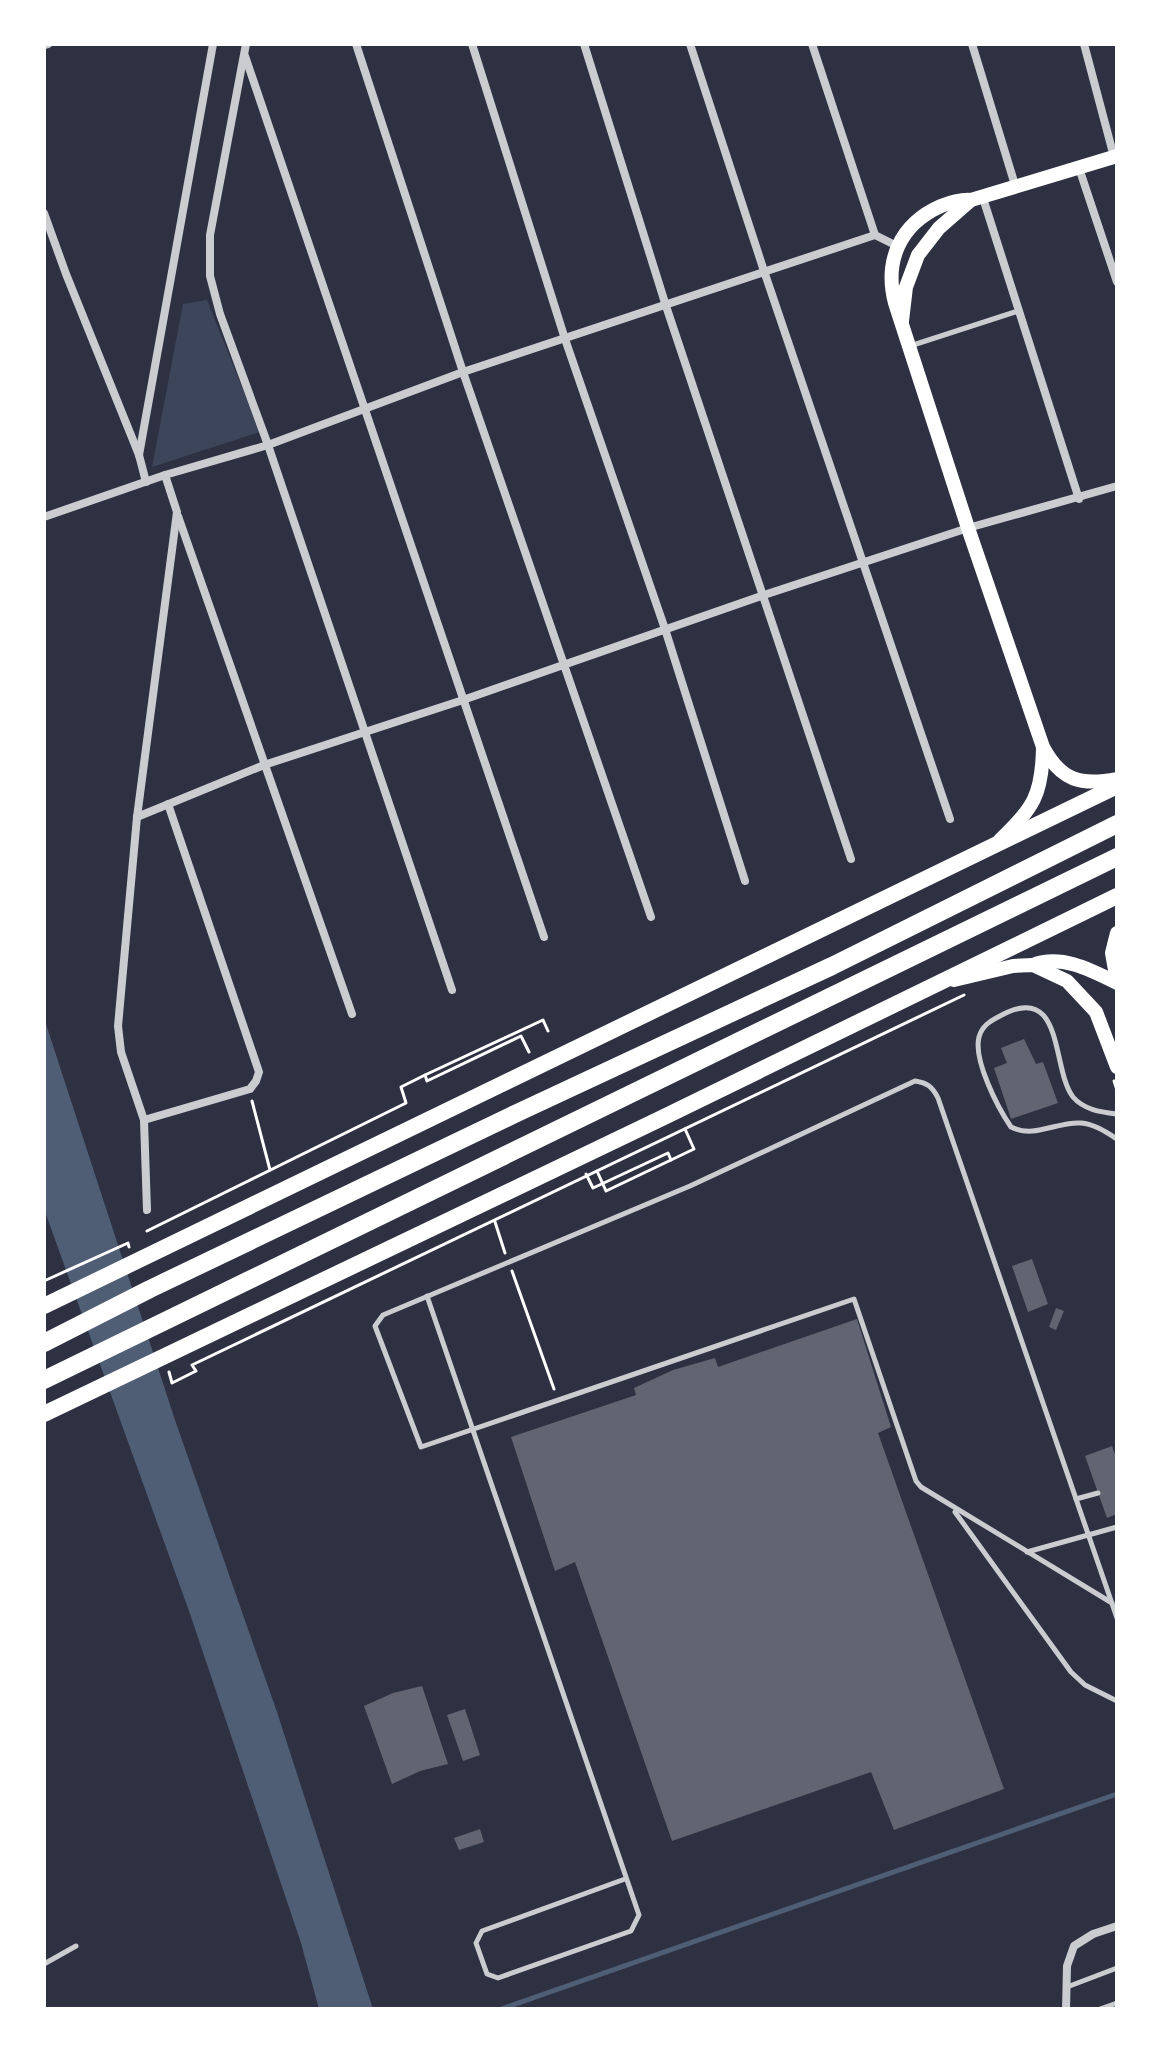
<svg xmlns="http://www.w3.org/2000/svg" width="1161" height="2053" font-family="Lora,serif">
  <style>
    .green { fill: #3c4559 }
    .water { fill: #4f5d75 }
    .lines { fill: none; stroke-linecap: round; stroke-linejoin: round }
    .stream { stroke: #4f5d75; stroke-width: 5 }
    .building { fill: #626471 }
    .path { stroke: #fff; stroke-width: 3 }
    .service { stroke: #caccd0; stroke-width: 5 }
    .minor { stroke: #caccd0; stroke-width: 8 }
    .secondary { stroke: #fff; stroke-width: 14 }
    .primary { stroke: #fff; stroke-width: 14 }
    .trunk { stroke: #fff; stroke-width: 16 }
    .motorway { stroke: #fff; stroke-width: 18 }
  </style>
  <rect width="100%" height="100%" fill="#2d3142"/>
  <path class="green" d="M 207,300 L 260,432 L 152,467 L 183,304 Z"/>
  <path class="water" d="M 44,1018 L 175,1420 L 277,1712 L 373,2009 L 319,2009 L 301,1943 L 189,1611 L 44,1209 Z"/>
  <g class="lines">
    <path class="stream" d="M 501,2009 L 1117,1794"/>
  </g>
  <g class="building">
    <path d="M 1024,1039 L 1036,1064 L 1043,1062 L 1058,1103 L 1011,1119 L 994,1068 L 1007,1063 L 1001,1048 Z"/>
    <path d="M 1032,1259 L 1048,1304 L 1028,1312 L 1012,1266 Z"/>
    <path d="M 1056,1308 L 1064,1311 L 1056,1330 L 1049,1327 Z"/>
    <path d="M 857,1319 L 891,1427 L 878,1433 L 1004,1789 L 894,1830 L 871,1772 L 672,1841 L 575,1562 L 555,1571 L 511,1437 L 636,1395 L 634,1388 L 673,1370 L 715,1358 L 718,1367 Z"/>
    <path d="M 1112,1446 L 1117,1460 L 1117,1514 L 1107,1518 L 1085,1456 Z"/>
    <path d="M 422,1686 L 448,1764 L 420,1771 L 392,1784 L 364,1706 L 393,1693 Z"/>
    <path d="M 465,1709 L 480,1755 L 463,1761 L 447,1715 Z"/>
    <path d="M 480,1829 L 484,1842 L 459,1850 L 454,1838 Z"/>
  </g>
  <g class="lines">
    <g class="path">
      <path d="M 529,1052 L 521,1036 L 427,1081 L 425,1075 L 543,1020 L 548,1031"/>
      <path d="M 1114,1081 L 1117,1090"/>
      <path d="M 252,1101 L 270,1170"/>
      <path d="M 671,1160 L 694,1149 L 685,1129"/>
      <path d="M 586,1174 L 593,1188 L 668,1153 L 671,1160 L 606,1191 L 597,1171"/>
      <path d="M 495,1222 L 505,1253"/>
      <path d="M 147,1231 L 406,1103 L 401,1087 L 425,1075"/>
      <path d="M 512,1271 L 554,1389"/>
      <path d="M 44,1281 L 128,1243 L 129,1247"/>
      <path d="M 169,1372 L 172,1383 L 196,1371 L 192,1365 L 964,995"/>
    </g>
    <g class="service">
      <path d="M 910,346 L 1018,311"/>
      <path d="M 1117,1114 C 1101,1112 1084,1110 1073,1097 C 1051,1069 1065,980 1000,1016 C 990,1021 982,1026 979,1037 C 973,1060 998,1108 1011,1127 C 1035,1139 1057,1121 1081,1123 C 1094,1124 1106,1132 1117,1139"/>
      <path d="M 427,1296 L 639,1915 L 631,1931 L 498,1978 L 487,1974 L 476,1943 L 482,1931 L 625,1879"/>
      <path d="M 1076,1499 L 1098,1493"/>
      <path d="M 955,1512 L 1071,1672 L 1085,1685 L 1117,1701"/>
      <path d="M 1027,1552 L 1117,1527"/>
      <path d="M 1112,1603 L 921,1487 L 916,1481 L 854,1299 L 421,1447 L 375,1326 L 383,1315 L 690,1186 L 915,1081 C 927,1083 932,1086 938,1098 L 1117,1618"/>
      <path d="M 44,1964 L 76,1946"/>
      <path d="M 1067,1987 L 1117,1968"/>
      <path d="M 1100,2009 L 1117,2003"/>
    </g>
    <g class="minor">
      <path d="M 246,44 L 210,235 L 210,276 L 220,314 L 268,445 L 452,990"/>
      <path d="M 356,44 L 463,372 L 651,917"/>
      <path d="M 472,44 L 565,339 L 665,629 L 745,881"/>
      <path d="M 584,44 L 666,306 L 851,859"/>
      <path d="M 690,44 L 764,271 L 950,819"/>
      <path d="M 812,44 L 875,235 L 897,246"/>
      <path d="M 972,44 L 1015,185"/>
      <path d="M 1084,44 L 1114,157"/>
      <path d="M 44,45 L 48,44"/>
      <path d="M 245,56 L 544,937"/>
      <path d="M 1079,168 L 1117,282"/>
      <path d="M 982,195 L 1079,499"/>
      <path d="M 44,213 L 66,274 L 139,455 L 146,482"/>
      <path d="M 139,455 L 213,44"/>
      <path d="M 178,516 L 352,1014"/>
      <path d="M 44,517 L 165,475 L 268,445 L 463,372 L 875,235"/>
      <path d="M 137,817 L 264,765 L 463,700 L 764,595 L 968,528 L 1117,486"/>
      <path d="M 144,1120 L 250,1089 L 256,1081 L 259,1072 L 168,804"/>
      <path d="M 147,1210 L 144,1120 L 121,1052 L 118,1026 L 137,817 L 177,512 L 165,475"/>
      <path d="M 1066,2009 L 1067,1966 L 1074,1946 L 1093,1934 L 1117,1926"/>
    </g>
    <g class="secondary">
      <path d="M 971,200 C 960,199 951,202 941,206 C 900,224 884,261 895,303 L 968,528 L 1043,747 C 1061,781 1081,786 1117,779"/>
      <path d="M 902,321 L 906,287 L 918,255 L 939,228 L 971,200 L 1117,156"/>
      <path d="M 1000,840 C 1034,807 1042,795 1043,748"/>
    </g>
    <g class="primary">
      <path d="M 1117,933 L 1112,953 L 1117,981"/>
      <path d="M 1033,965 C 1061,954 1091,970 1117,983"/>
      <path d="M 954,980 L 1013,966 L 1033,965 L 1067,981 L 1096,1012 L 1117,1067"/>
    </g>
    <g class="trunk">
      <path d="M 44,1306 L 1117,786"/>
      <path d="M 44,1414 L 662,1118 L 1117,896"/>
    </g>
    <g class="motorway">
      <path d="M 44,1343 L 150,1289 L 517,1113 L 832,966 L 1117,824"/>
      <path d="M 44,1380 L 1117,857"/>
    </g>
  </g>
  <rect width="1161" height="2053" fill="none" stroke="#ffffff" stroke-width="92"/>
</svg>
